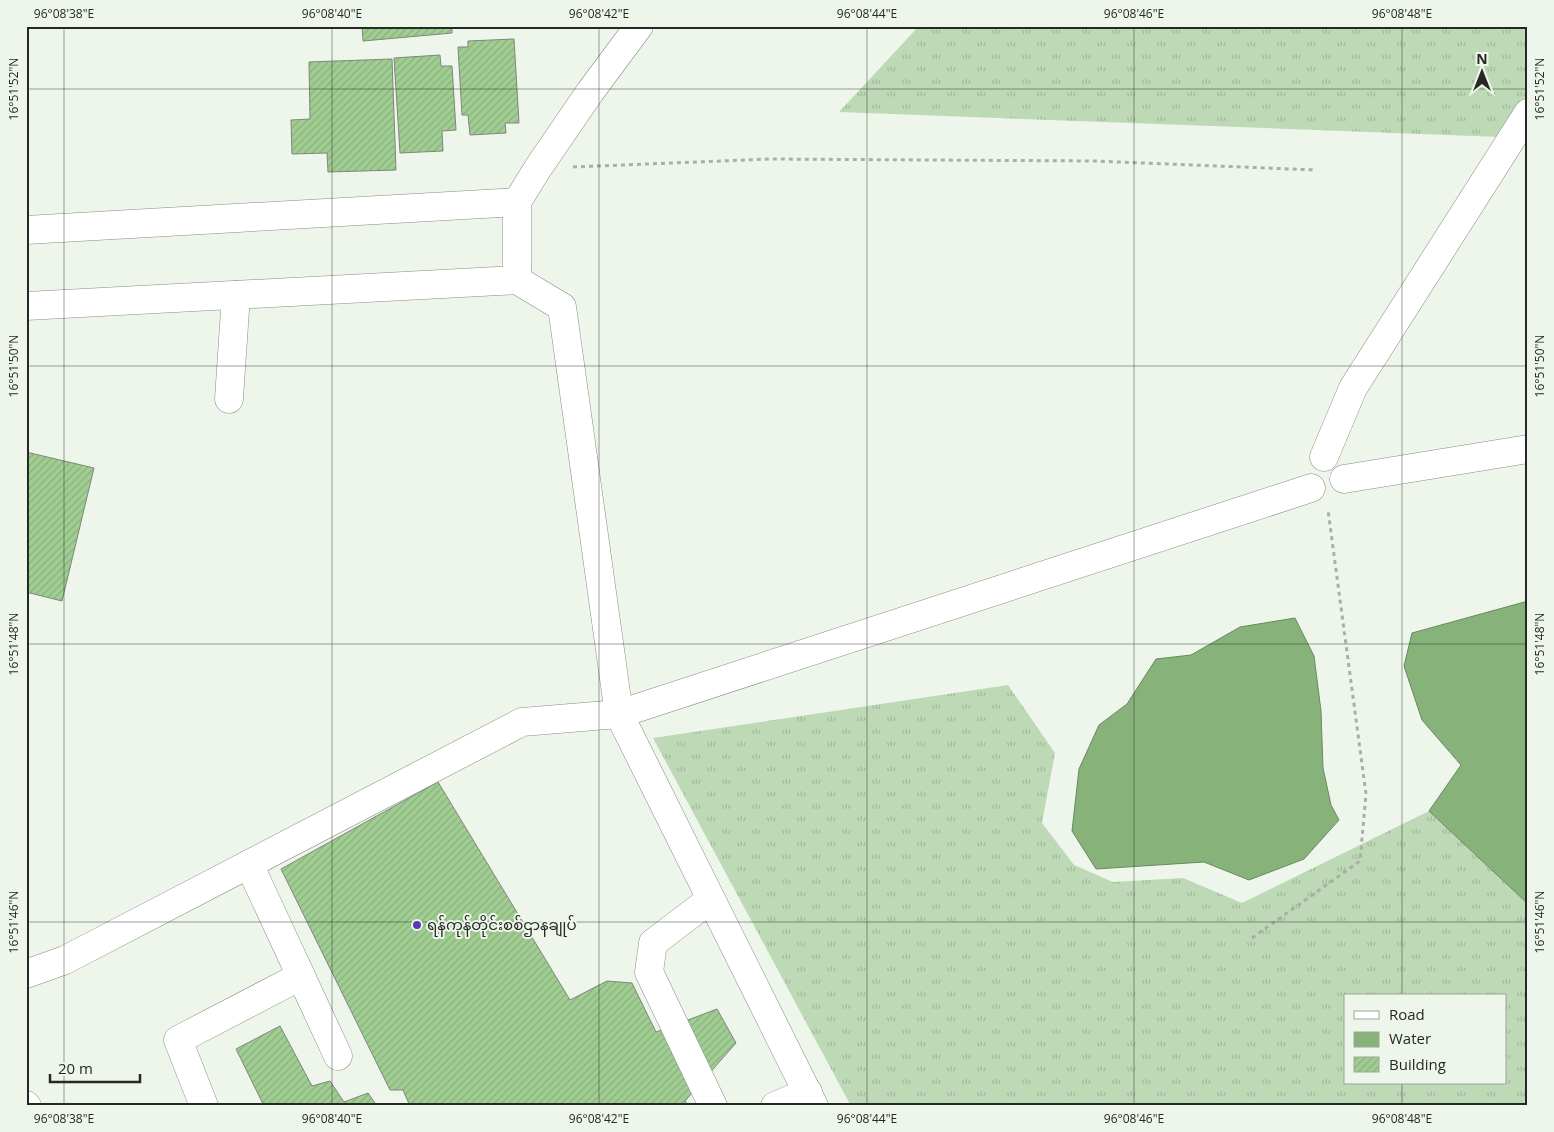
<svg xmlns="http://www.w3.org/2000/svg" width="1554" height="1132" font-family="'Open Sans','Noto Sans Myanmar',sans-serif">
  <style>
    .grass { fill: url(#grass-tufts); fill-rule: evenodd }
    .water { fill: #87b37a; stroke: #6a8960 }
    .building { fill: url(#building-hatch); stroke: #7f867c }
    .lines { fill: none; stroke-linecap: round; stroke-linejoin: round }
    .minor-casing { stroke: #858d83; stroke-width: 29 }
    .path { stroke: #a9afa6; stroke-width: 3; stroke-dasharray: 4 4; stroke-linecap: butt }
    .minor { stroke: #fff; stroke-width: 28 }
    .ticks { fill: none; stroke: #252824; stroke-width: 1; stroke-opacity: 0.45 }
    .poi-dot { fill: #583ab2; stroke: #eef6eb; stroke-width: 2 }
    .labels { text-anchor: middle; stroke-width: 4; stroke-linejoin: round; paint-order: stroke }
    .poi-label { font-size: 15px; fill: #252824; stroke: #eef6eb; text-anchor: start }
    .neatline { fill: none; stroke: #252824; stroke-width: 2 }
    .ticks-label { font-size: 12px; text-anchor: middle; fill: #252824 }
  </style>
  <defs>
    <pattern id="grass-tufts" width="24" height="20" patternUnits="userSpaceOnUse" patternTransform="scale(1.25)"><rect width="24" height="20" fill="#bdd9b5"/><path d="M3 7l-1-3M5 7V3M7 7l1-3M15 17l-1-3M17 17v-4M19 17l1-3" fill="none" stroke="#a2ba9c"/></pattern>
    <pattern id="building-hatch" width="6" height="6" patternUnits="userSpaceOnUse" patternTransform="scale(1.25)"><rect width="6" height="6" fill="#a0cd92"/><path d="M-1 1l2-2M0 6l6-6M5 7l2-2" fill="none" stroke="#8ab07e"/></pattern>
  </defs>
  <rect width="100%" height="100%" fill="#eef6eb"/>
  <g class="grass">
    <path d="M 919,26 L 1528,26 L 1528,138 L 839,112 Z"/>
    <path d="M 1008,685 L 1055,753 L 1042,823 L 1074,865 L 1113,882 L 1183,878 L 1242,903 L 1429,811 L 1528,904 L 1528,1106 L 851,1106 L 653,738 ZM 1345,996 L 1505,996 L 1505,1083 L 1345,1083 Z"/>
  </g>
  <g class="water">
    <path d="M 1528,601 L 1528,904 L 1429,811 L 1461,765 L 1422,720 L 1404,666 L 1412,633 Z"/>
    <path d="M 1295,618 L 1314,656 L 1321,711 L 1323,768 L 1331,805 L 1339,820 L 1304,859 L 1249,880 L 1204,862 L 1096,869 L 1072,831 L 1079,769 L 1099,725 L 1127,704 L 1156,659 L 1191,655 L 1240,627 Z"/>
  </g>
  <g class="building">
    <path d="M 362,26 L 452,26 L 452,33 L 363,41 Z"/>
    <path d="M 514,39 L 519,123 L 505,123 L 506,133 L 470,135 L 468,115 L 462,115 L 458,47 L 468,47 L 468,41 Z"/>
    <path d="M 440,55 L 441,66 L 452,66 L 456,130 L 442,131 L 443,151 L 400,153 L 394,58 Z"/>
    <path d="M 392,59 L 396,170 L 328,172 L 327,153 L 292,154 L 291,120 L 310,119 L 309,62 Z"/>
    <path d="M 26,452 L 94,468 L 62,601 L 26,592 Z"/>
    <path d="M 438,782 L 570,1000 L 607,981 L 632,983 L 656,1032 L 717,1009 L 736,1043 L 685,1101 L 689,1106 L 410,1106 L 403,1090 L 390,1090 L 281,869 Z"/>
    <path d="M 280,1026 L 312,1086 L 330,1081 L 344,1102 L 368,1093 L 377,1106 L 264,1106 L 236,1049 Z"/>
  </g>
  <g class="lines">
    <g class="minor-casing">
      <g id="minor">
        <path d="M 26,230 L 517,202"/>
        <path d="M 517,280 L 517,202 L 538,168 L 590,92 L 639,26"/>
        <path d="M 26,306 L 517,280 L 562,307 L 619,714 L 814,1106"/>
        <path d="M 229,399 L 236,295"/>
        <path d="M 1324,457 L 1353,388 L 1528,113"/>
        <path d="M 1344,479 L 1528,449"/>
        <path d="M 249,864 L 338,1056"/>
        <path d="M 711,899 L 653,943 L 649,972 L 713,1106"/>
        <path d="M 26,974 L 65,960 L 522,722 L 619,714 L 1311,488"/>
        <path d="M 26,1105 L 27,1106"/>
        <path d="M 204,1106 L 178,1040 L 301,976"/>
        <path d="M 775,1106 L 808,1092"/>
      </g>
    </g>
    <g class="path">
      <path d="M 573,167 L 770,159 L 1094,161 L 1316,170"/>
      <path d="M 1252,938 L 1360,861 L 1366,794 L 1328,510"/>
    </g>
    <use href="#minor" class="minor"/>
  </g>
  <path class="ticks" d="M 64,26 L 64,1106M 332,26 L 332,1106M 599,26 L 599,1106M 867,26 L 867,1106M 1134,26 L 1134,1106M 1402,26 L 1402,996M 26,89 L 1528,89M 26,366 L 1528,366M 26,644 L 1528,644M 26,922 L 1528,922M 1402,1083 L 1402,1106"/>
  <circle class="poi-dot" cx="417" cy="925" r="5"/>
  <g class="labels">
    <g class="poi-label">
      <text x="427" y="930">ရန်ကုန်တိုင်းစစ်ဌာနချုပ်</text>
    </g>
  </g>
  <rect width="1554" height="1132" fill="none" stroke="#eef6eb" stroke-width="55"/>
  <rect x="1344" y="994" width="162" height="90" fill="#eef6eb" stroke="#9ea49b"/>
  <rect x="1354" y="1011" width="25" height="8" fill="#ffffff" stroke="#9ea49b"/>
  <text x="1389" y="1020" font-size="15" fill="#252824">Road</text>
  <rect x="1354" y="1032" width="25" height="15" fill="#87b37a" stroke="#9ea49b"/>
  <text x="1389" y="1044" font-size="15" fill="#252824">Water</text>
  <rect x="1354" y="1057" width="25" height="15" fill="url(#building-hatch)" stroke="#9ea49b"/>
  <text x="1389" y="1070" font-size="15" fill="#252824">Building</text>
  <g transform="translate(1482 72)" stroke="#eef6eb" stroke-width="4" paint-order="stroke">
  <path d="M0-4L9 19L0 12L-9 19Z" fill="#252824"/>
  <text y="-8" font-size="14" font-weight="bold" text-anchor="middle" fill="#252824">N</text>
  </g>
  <path d="M50 1074v8h90v-8" fill="none" stroke="#252824" stroke-width="2.5"/>
  <text x="58" y="1074" font-size="15" fill="#252824" stroke="#eef6eb" stroke-width="4" paint-order="stroke">20 m</text>
  <rect x="28" y="28" width="1498" height="1076" class="neatline"/>
  <g class="ticks-label">
    <text x="64" y="18">96°08'38"E</text>
    <text x="332" y="18">96°08'40"E</text>
    <text x="599" y="18">96°08'42"E</text>
    <text x="867" y="18">96°08'44"E</text>
    <text x="1134" y="18">96°08'46"E</text>
    <text x="1402" y="18">96°08'48"E</text>
    <text transform="translate(14 89) rotate(-90)" y="4">16°51'52"N</text>
    <text transform="translate(1540 89) rotate(-90)" y="4">16°51'52"N</text>
    <text transform="translate(14 366) rotate(-90)" y="4">16°51'50"N</text>
    <text transform="translate(1540 366) rotate(-90)" y="4">16°51'50"N</text>
    <text transform="translate(14 644) rotate(-90)" y="4">16°51'48"N</text>
    <text transform="translate(1540 644) rotate(-90)" y="4">16°51'48"N</text>
    <text transform="translate(14 922) rotate(-90)" y="4">16°51'46"N</text>
    <text transform="translate(1540 922) rotate(-90)" y="4">16°51'46"N</text>
    <text x="64" y="1123">96°08'38"E</text>
    <text x="332" y="1123">96°08'40"E</text>
    <text x="599" y="1123">96°08'42"E</text>
    <text x="867" y="1123">96°08'44"E</text>
    <text x="1134" y="1123">96°08'46"E</text>
    <text x="1402" y="1123">96°08'48"E</text>
  </g>
</svg>
